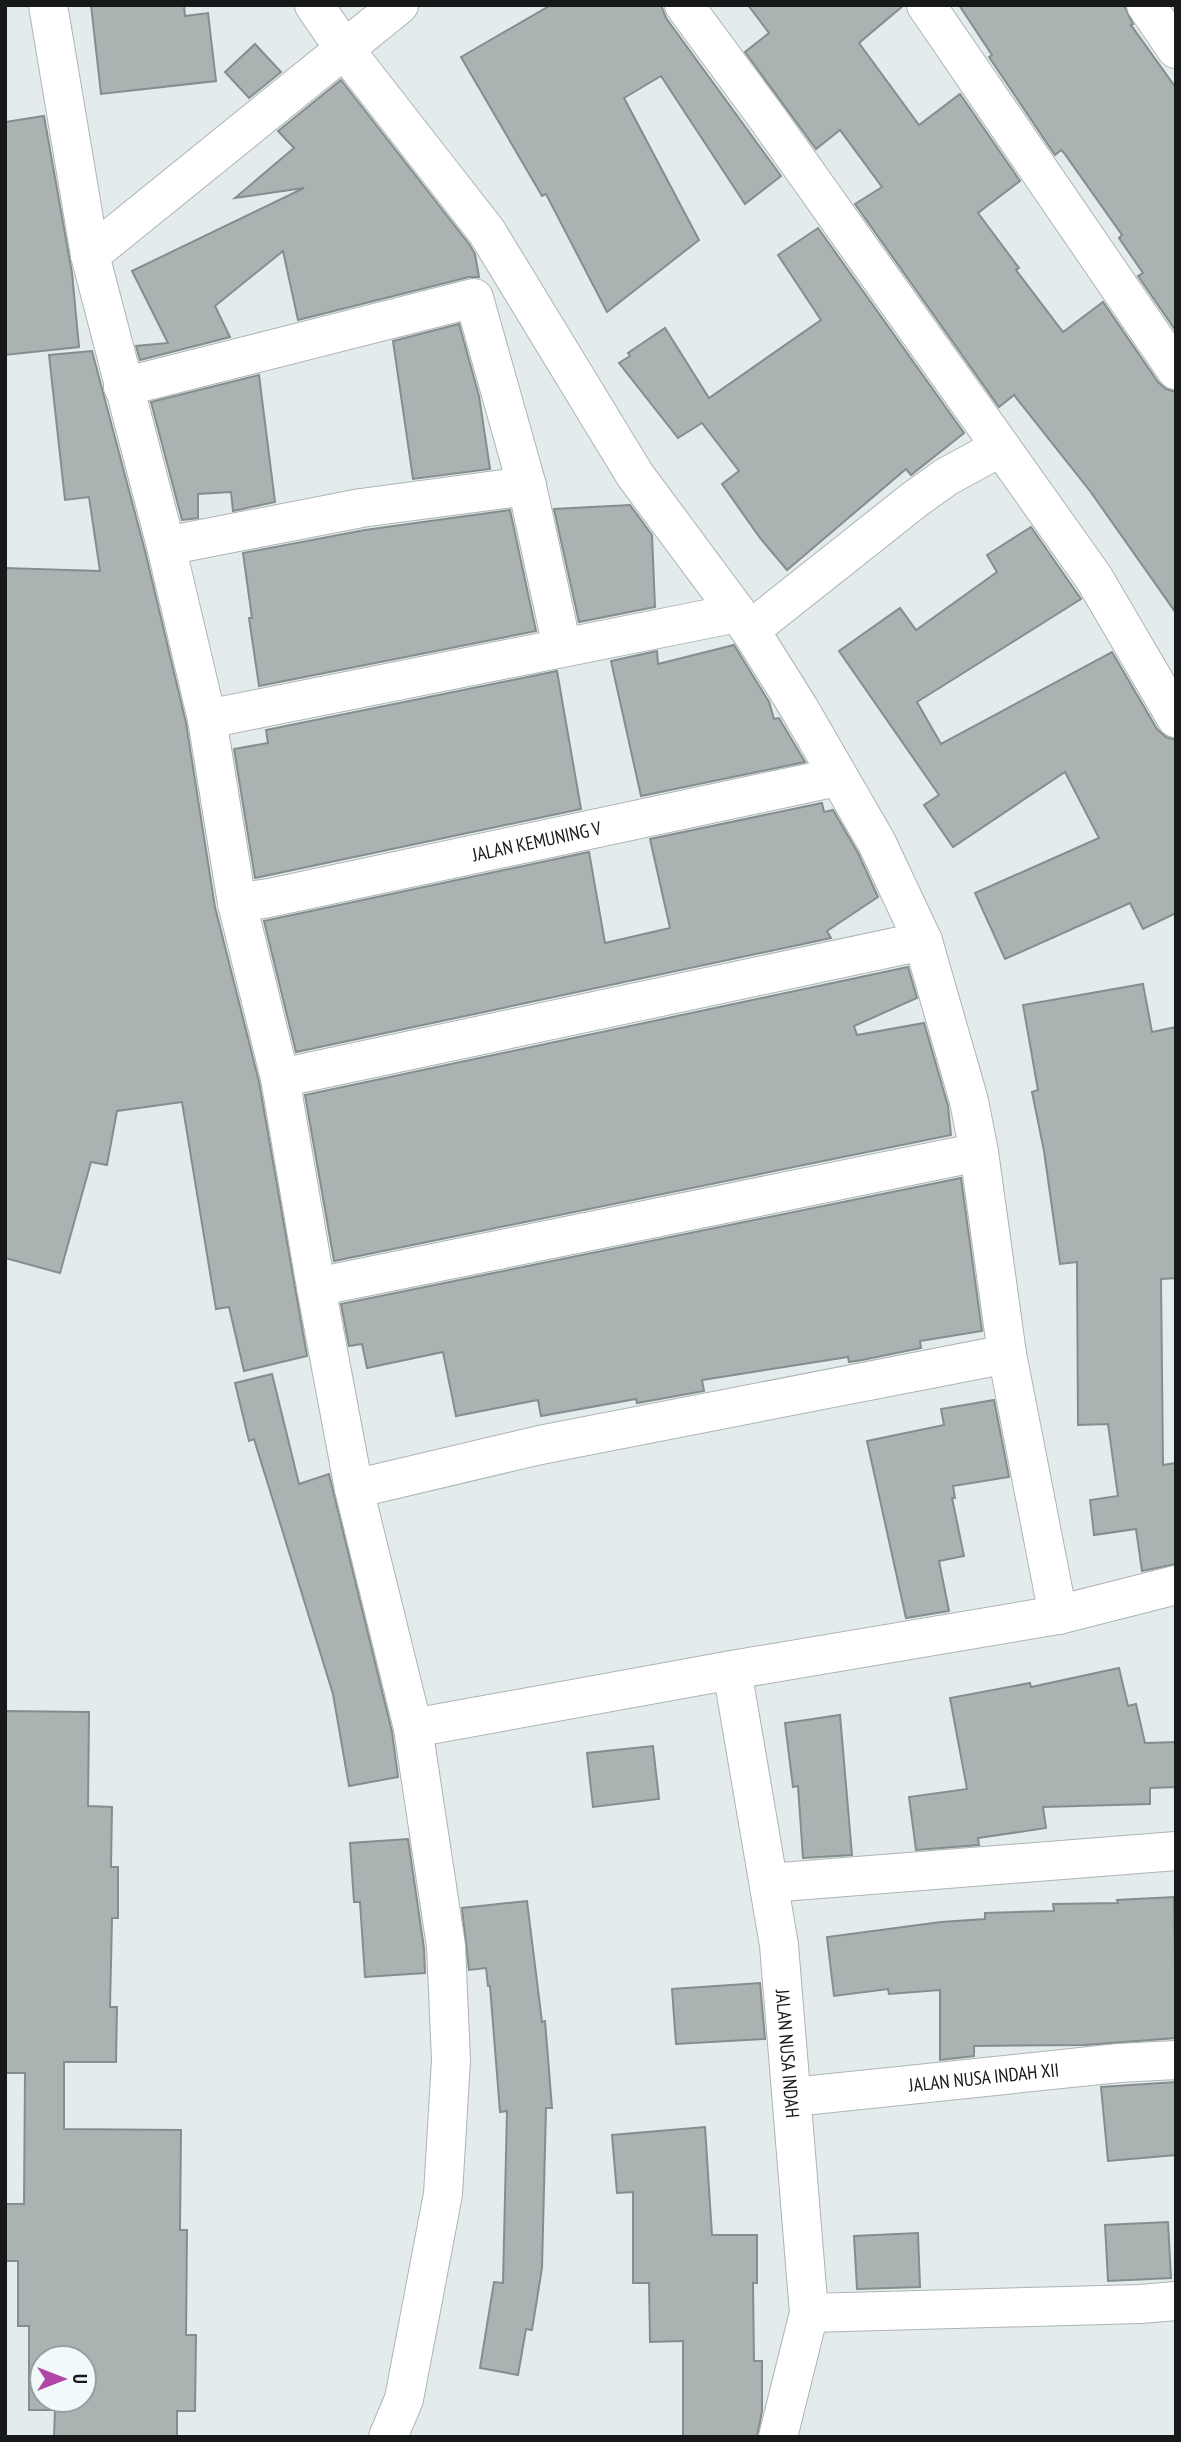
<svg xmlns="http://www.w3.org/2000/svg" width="1181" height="2442" font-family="'PT Sans Narrow',sans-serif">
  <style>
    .building { fill: #aab2b2; stroke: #868d8e; stroke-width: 2; fill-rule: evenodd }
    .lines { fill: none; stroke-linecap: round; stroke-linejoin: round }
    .minor-casing { stroke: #adb4b5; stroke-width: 40 }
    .minor { stroke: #fff; stroke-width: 38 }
    .labels { text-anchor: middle; stroke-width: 5; stroke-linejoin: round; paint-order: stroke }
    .street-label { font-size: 19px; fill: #161819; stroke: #f1f9fa }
  </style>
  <rect width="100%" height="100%" fill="#e4ebec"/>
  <g class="building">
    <path d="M 91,5 L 184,5 L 185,16 L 208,13 L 216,81 L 101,94 Z"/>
    <path d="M 551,5 L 661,5 L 666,18 L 781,176 L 745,204 L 661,76 L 624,98 L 699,240 L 607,312 L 546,194 L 542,196 L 461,57 Z"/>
    <path d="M 748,5 L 904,5 L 859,43 L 919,125 L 960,94 L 1020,181 L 978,213 L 1019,268 L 1016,270 L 1063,332 L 1103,302 L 1158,382 L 1166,389 L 1176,392 L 1176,613 L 1090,491 L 1014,395 L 999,407 L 855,204 L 882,187 L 840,130 L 816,149 L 745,52 L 769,33 Z"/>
    <path d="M 959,5 L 1124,5 L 1133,24 L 1131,25 L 1176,88 L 1176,331 L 1138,276 L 1143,273 L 1119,238 L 1122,235 L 1064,153 L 1061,150 L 1055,155 L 989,57 L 992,55 Z"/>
    <path d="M 255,44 L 281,72 L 249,98 L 225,72 Z"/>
    <path d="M 341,80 L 469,244 L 475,254 L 479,277 L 469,277 L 298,320 L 283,251 L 215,306 L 230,337 L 140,360 L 136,346 L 168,343 L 132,271 L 304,188 L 235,198 L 294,148 L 278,131 Z"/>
    <path d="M 44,116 L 72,273 L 79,347 L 5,355 L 5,122 Z"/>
    <path d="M 818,228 L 964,433 L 911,475 L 906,469 L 787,570 L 760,538 L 722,484 L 739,471 L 702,423 L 678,438 L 619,363 L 630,356 L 628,353 L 665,328 L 709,398 L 821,320 L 778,255 Z"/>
    <path d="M 459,324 L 479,396 L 490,469 L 413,479 L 393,341 Z"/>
    <path d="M 92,351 L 145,551 L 186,723 L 215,907 L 259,1082 L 307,1356 L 244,1371 L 229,1307 L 216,1309 L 182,1102 L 117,1111 L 107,1165 L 91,1162 L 60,1273 L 5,1258 L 5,568 L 100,571 L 89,497 L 65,500 L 49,355 Z"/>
    <path d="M 259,375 L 275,502 L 233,511 L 231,492 L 198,494 L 198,518 L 182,520 L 151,402 Z"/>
    <path d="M 630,505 L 652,535 L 655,607 L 579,622 L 554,509 Z"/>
    <path d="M 510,510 L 536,631 L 259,686 L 249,618 L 252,618 L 243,553 L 365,530 Z"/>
    <path d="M 1031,527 L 1081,599 L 917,702 L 941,744 L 1112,652 L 1157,729 L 1166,737 L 1176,740 L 1176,913 L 1143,929 L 1130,903 L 1005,959 L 975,893 L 1099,838 L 1065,772 L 953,847 L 924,805 L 939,795 L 839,651 L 900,608 L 916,630 L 997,572 L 987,555 Z"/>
    <path d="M 734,645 L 769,702 L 774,719 L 779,718 L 805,762 L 641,796 L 611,661 L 657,651 L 658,664 Z"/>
    <path d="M 557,671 L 581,809 L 255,878 L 234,749 L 268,743 L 266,730 Z"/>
    <path d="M 822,803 L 824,812 L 833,810 L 858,853 L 878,897 L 827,931 L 831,938 L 296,1052 L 264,921 L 589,852 L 605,943 L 670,928 L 650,839 Z"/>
    <path d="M 908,967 L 917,998 L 854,1026 L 857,1035 L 924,1023 L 948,1106 L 951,1135 L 334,1261 L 305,1095 Z"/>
    <path d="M 1143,984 L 1152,1032 L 1176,1027 L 1176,1278 L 1161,1279 L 1163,1465 L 1176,1463 L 1176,1564 L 1142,1571 L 1136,1529 L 1094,1535 L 1090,1500 L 1118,1496 L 1108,1424 L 1078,1425 L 1077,1262 L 1060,1264 L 1044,1151 L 1032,1092 L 1038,1090 L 1023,1005 Z"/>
    <path d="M 961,1178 L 982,1331 L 920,1341 L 921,1348 L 862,1360 L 849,1362 L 848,1357 L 702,1380 L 704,1391 L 637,1403 L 636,1399 L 541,1416 L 538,1400 L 456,1416 L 443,1352 L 367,1368 L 362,1344 L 349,1346 L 341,1304 Z"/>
    <path d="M 272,1374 L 299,1484 L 329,1474 L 392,1732 L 398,1777 L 349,1786 L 333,1694 L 254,1439 L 249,1441 L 235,1383 Z"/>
    <path d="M 994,1400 L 1009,1477 L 953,1486 L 955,1498 L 952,1498 L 964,1556 L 939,1561 L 949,1611 L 906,1618 L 867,1441 L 944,1425 L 941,1409 Z"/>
    <path d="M 1119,1668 L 1128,1706 L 1136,1704 L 1145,1743 L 1176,1742 L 1176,1787 L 1150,1788 L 1150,1804 L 1043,1807 L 1046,1828 L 978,1838 L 979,1845 L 916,1850 L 909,1797 L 967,1789 L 950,1698 L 1030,1683 L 1031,1687 Z"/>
    <path d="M 5,1711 L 89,1712 L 88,1806 L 112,1807 L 111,1867 L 118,1867 L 118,1918 L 112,1918 L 110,2007 L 117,2007 L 116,2062 L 64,2062 L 64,2129 L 181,2130 L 180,2230 L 187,2230 L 186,2335 L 196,2335 L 195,2411 L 177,2411 L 177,2437 L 54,2437 L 55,2410 L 29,2410 L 29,2326 L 18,2326 L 18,2261 L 5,2261 L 5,2204 L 24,2204 L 25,2073 L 5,2073 ZM 42,2358 L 84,2358 L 84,2400 L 42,2400 Z"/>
    <path d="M 840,1715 L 852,1855 L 803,1858 L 798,1786 L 793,1787 L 785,1723 Z"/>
    <path d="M 653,1746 L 659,1799 L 593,1807 L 587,1753 Z"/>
    <path d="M 408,1839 L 424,1948 L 425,1973 L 365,1977 L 360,1902 L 354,1902 L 350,1843 Z"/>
    <path d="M 1174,1897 L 1176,2038 L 1085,2045 L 974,2046 L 974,2056 L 940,2060 L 940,1990 L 889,1994 L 888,1989 L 834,1996 L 827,1937 L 941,1922 L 985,1919 L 985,1913 L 1054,1911 L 1053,1904 L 1118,1903 L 1117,1900 Z"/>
    <path d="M 527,1901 L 542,2022 L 545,2021 L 552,2108 L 546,2108 L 542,2268 L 532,2330 L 526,2329 L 518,2375 L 480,2368 L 494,2282 L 503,2283 L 507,2111 L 500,2112 L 490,1986 L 488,1986 L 486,1968 L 469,1970 L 462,1908 Z"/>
    <path d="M 760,1983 L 765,2039 L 676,2044 L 672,1989 Z"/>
    <path d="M 1176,2082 L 1176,2155 L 1108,2161 L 1101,2087 Z"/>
    <path d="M 705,2127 L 712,2235 L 757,2235 L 757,2283 L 753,2283 L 754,2361 L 762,2361 L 762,2411 L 757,2437 L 683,2437 L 683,2341 L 650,2342 L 649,2283 L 633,2283 L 633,2192 L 617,2193 L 612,2135 Z"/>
    <path d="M 1168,2222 L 1171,2278 L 1108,2281 L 1105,2225 Z"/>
    <path d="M 918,2233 L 920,2287 L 857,2289 L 854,2236 Z"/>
  </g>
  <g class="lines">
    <g class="minor-casing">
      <g id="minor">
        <path d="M 48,5 L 90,255 L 166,546 L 207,719 L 237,903 L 280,1078 L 316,1287 L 354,1489 L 413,1728 L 446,1946 L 451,2060 L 443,2194 L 404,2399 L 388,2437"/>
        <path d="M 314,5 L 345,50 L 487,232 L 635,475 L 750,630 L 799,708 L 877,843 L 923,941 L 969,1101 L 979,1152 L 1007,1354 L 1058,1615"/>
        <path d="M 684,5 L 765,115 L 1094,578 L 1176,718"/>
        <path d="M 926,5 L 1176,370"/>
        <path d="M 1146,5 L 1176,49"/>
        <path d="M 90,255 L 399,5"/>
        <path d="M 123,387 L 474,298 L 527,486 L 562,647"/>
        <path d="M 166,546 L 361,508 L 527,486"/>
        <path d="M 750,630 L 914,500 L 946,477 L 1001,447"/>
        <path d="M 207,719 L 737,613"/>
        <path id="s1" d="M 237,903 L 269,898 L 837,777"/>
        <path d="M 280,1078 L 923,941"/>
        <path d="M 316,1287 L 979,1152"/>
        <path d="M 354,1489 L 540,1445 L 1007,1354"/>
        <path id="s2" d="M 732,1670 L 779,1945 L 809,2313 L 778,2437"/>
        <path d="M 413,1728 L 732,1670 L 1058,1615 L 1176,1585"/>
        <path d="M 769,1883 L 1176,1851"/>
        <path id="s3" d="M 793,2097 L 1119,2063 L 1176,2060"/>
        <path d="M 809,2313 L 1140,2304 L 1176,2301"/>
      </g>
    </g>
    <use href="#minor" class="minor"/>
  </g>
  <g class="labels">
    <g class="street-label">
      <text dy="7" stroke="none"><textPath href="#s1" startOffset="306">JALAN KEMUNING V</textPath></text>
      <text dy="7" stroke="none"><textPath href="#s2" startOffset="388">JALAN NUSA INDAH</textPath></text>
      <text dy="7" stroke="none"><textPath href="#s3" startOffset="192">JALAN NUSA INDAH XII</textPath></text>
    </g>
  </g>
  <rect width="1181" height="2442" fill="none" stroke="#161819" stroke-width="14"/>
  <g transform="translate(63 2379) rotate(90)"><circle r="33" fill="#f1f9fa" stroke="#999fa0" stroke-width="2"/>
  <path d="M0-5L12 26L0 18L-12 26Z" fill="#b246a6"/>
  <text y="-10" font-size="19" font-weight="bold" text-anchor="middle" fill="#161819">U</text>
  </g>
</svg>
